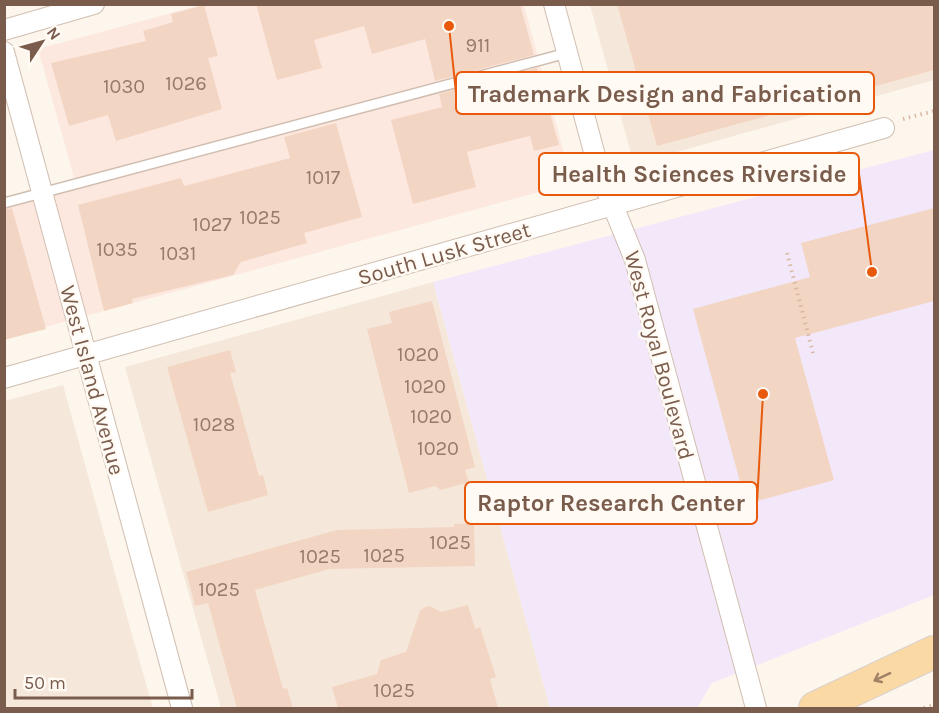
<svg xmlns="http://www.w3.org/2000/svg" width="939" height="713" font-family="Karla,sans-serif">
  <style>
    .residential { fill: #f5e8da }
    .commercial { fill: #fde8e0 }
    .education { fill: #f3e8fa }
    .building { fill: #f3d5c3 }
    .lines { fill: none; stroke-linecap: round; stroke-linejoin: round }
    .service-casing { stroke: #d1beb0; stroke-width: 12 }
    .minor-casing { stroke: #d1beb0; stroke-width: 22 }
    .primary-casing { stroke: #dad1cd; stroke-width: 34 }
    .path { stroke: #d9b8a5; stroke-width: 4; stroke-dasharray: 1.5 4.5; stroke-linecap: butt }
    .service { stroke: #fff; stroke-width: 9 }
    .minor { stroke: #fff; stroke-width: 20 }
    .primary { stroke: #fbd9a5; stroke-width: 32 }
    .oneway { stroke: #a18267 }
    .labels { text-anchor: middle; stroke-width: 5; stroke-linejoin: round; paint-order: stroke }
    .number-label { font-size: 20px; fill: #987a6a }
    .street-label { font-size: 22px; fill: #7a5c4d; stroke: #fffaf3 }
    .leader { fill: none; stroke: #e8590c; stroke-width: 2 }
    .callout-dot { fill: #e8590c; stroke: #fffaf3; stroke-width: 2 }
    .callout { fill: #fffaf3; stroke: #e8590c; stroke-width: 2 }
    .callout-label { font-size: 24px; text-anchor: middle; font-weight: bold; fill: #7a5c4d }
  </style>
  <rect width="100%" height="100%" fill="#fdf6ec"/>
  <g class="residential">
    <path d="M 590,5 L 934,5 L 934,80 L 634,164 Z"/>
    <path d="M 433,282 L 550,708 L 221,708 L 125,367 Z"/>
    <path d="M 63,385 L 129,624 L 153,708 L 5,708 L 5,401 Z"/>
  </g>
  <path class="commercial" d="M 201,5 L 524,5 L 572,183 L 5,338 L 5,208 L 77,188 L 38,49 Z"/>
  <path class="education" d="M 934,150 L 934,595 L 712,683 L 697,708 L 550,708 L 433,282 Z"/>
  <g class="building">
    <path d="M 256,4 L 520,4 L 534,55 L 435,81 L 425,39 L 372,54 L 364,26 L 314,40 L 322,68 L 277,80 Z"/>
    <path d="M 617,4 L 934,4 L 934,70 L 657,146 Z"/>
    <path d="M 204,5 L 218,56 L 208,58 L 222,109 L 116,141 L 108,115 L 69,126 L 51,63 L 146,41 L 143,31 L 173,22 L 171,14 Z"/>
    <path d="M 537,68 L 559,145 L 534,151 L 530,136 L 467,152 L 476,187 L 413,204 L 391,120 L 442,107 L 439,94 Z"/>
    <path d="M 336,123 L 362,217 L 304,233 L 307,243 L 241,262 L 233,275 L 132,299 L 133,303 L 104,311 L 78,205 L 181,178 L 184,186 L 290,158 L 284,137 Z"/>
    <path d="M 12,208 L 46,329 L 4,340 L 4,210 Z"/>
    <path d="M 934,208 L 934,301 L 795,338 L 834,480 L 746,504 L 693,309 L 810,277 L 801,243 Z"/>
    <path d="M 432,301 L 475,467 L 465,470 L 469,482 L 441,490 L 435,486 L 409,493 L 367,329 L 392,323 L 389,312 Z"/>
    <path d="M 230,350 L 236,372 L 230,373 L 259,476 L 263,475 L 268,495 L 208,512 L 167,367 Z"/>
    <path d="M 474,523 L 475,566 L 329,569 L 255,590 L 283,689 L 287,688 L 293,708 L 237,708 L 208,603 L 195,606 L 186,572 L 337,530 L 454,527 L 454,524 Z"/>
    <path d="M 468,605 L 475,629 L 480,627 L 496,677 L 490,679 L 498,708 L 338,708 L 332,687 L 377,674 L 381,660 L 406,652 L 420,611 L 425,607 L 430,606 L 441,612 Z"/>
  </g>
  <g class="lines">
    <g class="service-casing">
      <path id="service" d="M 4,203 L 567,53"/>
    </g>
    <g class="minor-casing">
      <g id="minor">
        <path d="M 554,4 L 600,174 L 635,260 L 756,708"/>
        <path d="M 4,30 L 94,4"/>
        <path d="M 4,52 L 182,708"/>
        <path d="M 4,378 L 884,128"/>
      </g>
    </g>
    <g class="primary-casing">
      <path id="primary" d="M 815,708 L 934,652"/>
    </g>
    <g class="path">
      <path d="M 903,119 L 934,111"/>
      <path d="M 787,253 L 813,353"/>
      <path d="M 924,708 L 934,705"/>
    </g>
    <use href="#service" class="service"/>
    <use href="#minor" class="minor"/>
    <use href="#primary" class="primary"/>
  </g>
  <defs><path id="oneway-shaft" d="M-6 0H5M1.5-3L5.5 0L1.5 3" fill="none" stroke-width="1.6" stroke-linecap="round" stroke-linejoin="round" transform="scale(1.5)"/></defs>
  <use class="oneway" href="#oneway-shaft" transform="translate(882 677) rotate(155)"/>
  <g class="labels">
    <g class="number-label">
      <text x="478" y="52">911</text>
      <text x="186" y="90">1026</text>
      <text x="124" y="93">1030</text>
      <text x="323" y="184">1017</text>
      <text x="260" y="224">1025</text>
      <text x="212" y="231">1027</text>
      <text x="117" y="256">1035</text>
      <text x="178" y="260">1031</text>
      <text x="418" y="361">1020</text>
      <text x="425" y="393">1020</text>
      <text x="431" y="423">1020</text>
      <text x="214" y="431">1028</text>
      <text x="438" y="455">1020</text>
      <text x="450" y="549">1025</text>
      <text x="384" y="562">1025</text>
      <text x="320" y="563">1025</text>
      <text x="219" y="596">1025</text>
      <text x="394" y="697">1025</text>
    </g>
    <g class="street-label">
      <text transform="translate(444 253) rotate(-16)" y="8">South Lusk Street</text>
      <text transform="translate(660 355) rotate(75)" y="8">West Royal Boulevard</text>
      <text transform="translate(93 380) rotate(75)" y="8">West Island Avenue</text>
    </g>
  </g>
  <path class="leader" d="M449 26L456 93M872 272L859 174M763 394L757 503"/>
  <g class="callout-dot">
    <circle cx="449" cy="26" r="6"/>
    <circle cx="872" cy="272" r="6"/>
    <circle cx="763" cy="394" r="6"/>
  </g>
  <g class="callout">
    <rect x="456" y="72" width="418" height="42" rx="6"/>
    <rect x="539" y="153" width="320" height="42" rx="6"/>
    <rect x="465" y="482" width="292" height="42" rx="6"/>
  </g>
  <g class="callout-label">
    <text x="665" y="102">Trademark Design and Fabrication</text>
    <text x="699" y="182">Health Sciences Riverside</text>
    <text x="611" y="511">Raptor Research Center</text>
  </g>
  <rect width="939" height="713" fill="none" stroke="#7a5c4d" stroke-width="12"/>
  <g transform="translate(42 42) rotate(54)" stroke="#fffaf3" stroke-width="4.5" paint-order="stroke">
  <path d="M0-4.5L10 22L0 15L-10 22Z" fill="#7a5c4d"/>
  <text y="-9" font-size="16" font-weight="bold" text-anchor="middle" fill="#7a5c4d">N</text>
  </g>
  <path d="M15 689v9h177v-9" fill="none" stroke="#7a5c4d" stroke-width="3"/>
  <text x="24" y="689" font-size="18" fill="#7a5c4d" stroke="#fffaf3" stroke-width="4.5" paint-order="stroke">50 m</text>
</svg>
